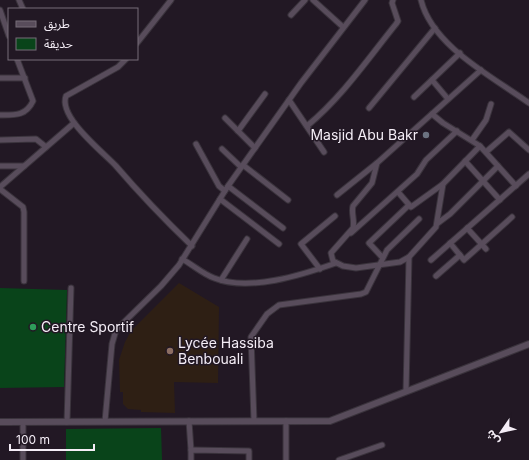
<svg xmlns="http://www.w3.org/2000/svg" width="529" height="460" font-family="Inter,'Noto Sans Arabic',sans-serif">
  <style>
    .education { fill: #2e1f14 }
    .green { fill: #09441a }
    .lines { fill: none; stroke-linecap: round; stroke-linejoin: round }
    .minor-casing { stroke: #3a333c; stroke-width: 7 }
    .tertiary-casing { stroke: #3a333c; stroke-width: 8 }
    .minor { stroke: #584c5b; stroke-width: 5 }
    .tertiary { stroke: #584c5b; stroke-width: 6 }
    .worship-dot { fill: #6b7280; stroke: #221824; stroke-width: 1.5 }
    .leisure-dot { fill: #2e9e5b; stroke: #221824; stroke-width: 1.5 }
    .education-dot { fill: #8d6e63; stroke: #221824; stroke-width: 1.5 }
    .labels { text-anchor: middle; stroke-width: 3; stroke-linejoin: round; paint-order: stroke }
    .poi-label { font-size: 14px; fill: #f4edf6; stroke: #221824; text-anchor: start }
  </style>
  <rect width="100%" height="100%" fill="#221824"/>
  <path class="education" d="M 179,283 L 219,307 L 218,383 L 174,382 L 175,413 L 141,412 L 141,410 L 128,409 L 123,404 L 123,392 L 120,392 L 119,360 L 125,342 L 131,331 Z"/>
  <g class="green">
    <path d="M 0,288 L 67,290 L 64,387 L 0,388 Z"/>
    <path d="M 161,428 L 162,460 L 66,460 L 66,429 Z"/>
  </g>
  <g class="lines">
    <g class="minor-casing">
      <g id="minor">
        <path d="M 19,0 L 23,9"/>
        <path d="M 313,0 L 343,27"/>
        <path d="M 421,0 C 432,46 493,77 529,103"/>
        <path d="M 0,10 L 9,36"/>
        <path d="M 291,15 L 305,0"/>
        <path d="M 137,43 L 171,0"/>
        <path d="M 126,59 L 118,67 L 66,96 C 58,117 103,152 116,166 C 140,194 165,220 192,246"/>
        <path d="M 0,78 L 25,78"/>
        <path d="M 432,80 L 448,99"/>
        <path d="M 414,97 L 460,53"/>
        <path d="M 289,100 L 324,152"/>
        <path d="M 369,108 L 435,28"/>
        <path d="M 432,114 L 443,123 L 480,146 L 516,186"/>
        <path d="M 0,115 C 15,115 26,116 33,101 L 17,59"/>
        <path d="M 225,118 L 255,148"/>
        <path d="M 307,126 C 342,97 367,60 396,24 L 398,21 L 392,3 L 393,0"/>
        <path d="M 238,131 L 265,94"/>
        <path d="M 0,140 L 36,139 L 46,147"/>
        <path d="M 472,140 L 486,120 L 491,104"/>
        <path d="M 196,144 L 219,186 L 225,191"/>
        <path d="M 480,146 L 443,184 L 436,227 L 409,257 L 400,262 L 356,268 L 343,266 L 333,261 L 331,253 L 353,228 C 355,220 351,213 353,206 L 372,183 L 377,163 L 481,70"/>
        <path d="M 222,149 L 241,167"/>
        <path d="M 486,152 L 509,132 L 529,150"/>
        <path d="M 465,161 L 500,200"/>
        <path d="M 243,165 L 288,200"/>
        <path d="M 0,166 L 24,166"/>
        <path d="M 228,186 L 283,228"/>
        <path d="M 0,187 L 74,123"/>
        <path d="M 0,189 L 23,207 L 24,212 L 24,281"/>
        <path d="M 398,192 L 411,207 L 443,184"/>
        <path d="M 337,195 L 377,163"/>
        <path d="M 220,199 L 279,244"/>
        <path d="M 438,223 L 450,214 L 498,166"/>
        <path d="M 467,228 L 486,249"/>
        <path d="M 351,233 L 417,174 L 426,160 L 457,131"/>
        <path d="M 450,243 L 464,260 L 512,217"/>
        <path d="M 382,257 L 369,243 L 409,205"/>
        <path d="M 182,259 C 193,265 203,274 214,278 C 249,292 302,275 336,263"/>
        <path d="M 431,260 L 529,174"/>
        <path d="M 320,269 L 301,244 L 335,216"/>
        <path d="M 436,276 L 460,255"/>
        <path d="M 221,280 L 247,239"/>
        <path d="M 406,391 L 409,257"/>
        <path d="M 105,421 L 112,344 L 116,330 L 161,286 L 179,265 L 228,186 L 301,83 L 365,0"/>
        <path d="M 189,421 L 191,450"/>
        <path d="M 254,421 L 251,337 L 267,314 L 279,305 L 361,294 L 366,292 L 387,250 L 419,219"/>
        <path d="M 23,422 L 23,460"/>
        <path d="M 67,422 L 71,288"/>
        <path d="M 191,460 L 191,450 L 249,451 L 249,460"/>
        <path d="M 286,460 L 286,421"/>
        <path d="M 339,460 L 382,445"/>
      </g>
    </g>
    <g class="tertiary-casing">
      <path id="tertiary" d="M 0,422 L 330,421 L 529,344"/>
    </g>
    <use href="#minor" class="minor"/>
    <use href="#tertiary" class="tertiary"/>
  </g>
  <circle class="worship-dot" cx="426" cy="135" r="4"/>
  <circle class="leisure-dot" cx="33" cy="327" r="4"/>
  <circle class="education-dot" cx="170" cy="351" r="4"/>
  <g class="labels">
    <g class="poi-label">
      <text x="418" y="140" text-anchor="end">Masjid Abu Bakr</text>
      <text x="41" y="332">Centre Sportif</text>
      <text x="178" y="348">Lycée Hassiba<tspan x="178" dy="16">Benbouali</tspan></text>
    </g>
  </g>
  <rect x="8" y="8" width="130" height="52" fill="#221824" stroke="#766d78"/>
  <rect x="16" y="21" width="20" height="6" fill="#584c5b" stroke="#766d78"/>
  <text x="44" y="28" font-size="12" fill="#f4edf6">طريق</text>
  <rect x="16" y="38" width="20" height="12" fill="#09441a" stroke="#766d78"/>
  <text x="44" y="48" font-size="12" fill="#f4edf6">حديقة</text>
  <g transform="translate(501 432) rotate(236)" stroke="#221824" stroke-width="3" paint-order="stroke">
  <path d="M0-3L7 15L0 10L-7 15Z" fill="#f4edf6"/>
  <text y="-6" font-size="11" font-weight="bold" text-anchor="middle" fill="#f4edf6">ش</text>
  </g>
  <path d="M10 444v6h84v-6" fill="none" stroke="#f4edf6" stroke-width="2"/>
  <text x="16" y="444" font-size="12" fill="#f4edf6" stroke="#221824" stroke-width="3" paint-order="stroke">100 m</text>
</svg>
